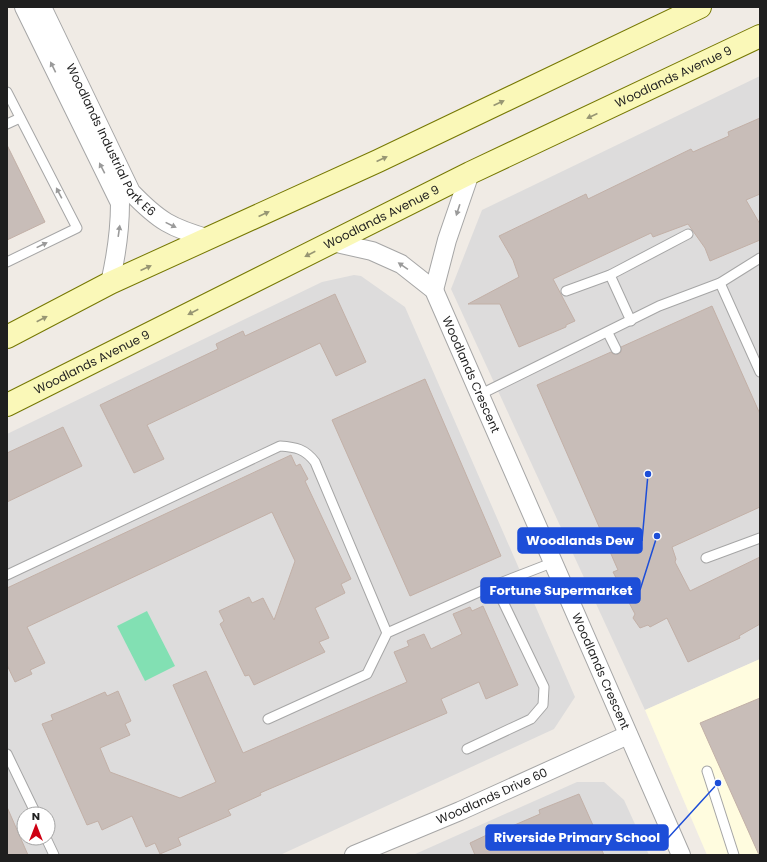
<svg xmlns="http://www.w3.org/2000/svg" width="767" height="862" font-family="Poppins,sans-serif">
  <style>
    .residential { fill: #dddcdc; fill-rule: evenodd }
    .education { fill: #fffcdf }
    .pitch { fill: #82e0b3 }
    .building { fill: #c8bdb8; stroke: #c2b0a7 }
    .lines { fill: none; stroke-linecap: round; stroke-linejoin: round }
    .lane-casing { stroke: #a6a6a6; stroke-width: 11 }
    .street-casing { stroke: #a6a6a6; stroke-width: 20 }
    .secondary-casing { stroke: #767803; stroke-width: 24 }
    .lane { stroke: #fff; stroke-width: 9 }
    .street { stroke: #fff; stroke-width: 18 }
    .secondary { stroke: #faf8b8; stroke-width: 22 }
    .oneway { fill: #9a9a9a }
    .oneway2 { fill: #979673 }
    .labels { text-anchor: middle; stroke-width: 3; stroke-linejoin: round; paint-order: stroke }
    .street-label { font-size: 12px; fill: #1f1f1f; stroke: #fff }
    .leader { fill: none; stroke: #1d4ed8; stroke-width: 1.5 }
    .callout-dot { fill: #1d4ed8; stroke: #fff; stroke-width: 1.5 }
    .callout { fill: #1d4ed8; stroke: #1d4ed8; stroke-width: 1.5 }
    .callout-label { font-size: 13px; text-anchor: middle; font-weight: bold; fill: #fff }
  </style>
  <rect width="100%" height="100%" fill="#f0ebe5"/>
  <g class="residential">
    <path d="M 760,76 L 760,659 L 645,710 L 451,289 L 482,210 Z"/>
    <path d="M 354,275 L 361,276 L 405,307 L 575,697 L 554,729 L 280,855 L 7,855 L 7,434 L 322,282 ZM 24,814 L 48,814 L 48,838 L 24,838 Z"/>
    <path d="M 577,782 L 604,782 L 624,800 L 649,855 L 413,855 Z"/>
  </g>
  <path class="education" d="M 760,659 L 760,855 L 707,855 L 645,710 Z"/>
  <path class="pitch" d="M 147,611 L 175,666 L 145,681 L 117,626 Z"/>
  <g class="building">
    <path d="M 760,118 L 760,194 L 746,200 L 760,224 L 760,240 L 710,261 L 705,248 L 688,224 L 653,237 L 651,233 L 553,279 L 575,321 L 566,325 L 566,327 L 519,347 L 500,304 L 468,304 L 519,277 L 513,260 L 499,236 L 586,194 L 588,199 L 691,149 L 693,152 L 729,136 L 728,132 Z"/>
    <path d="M 7,145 L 45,222 L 7,240 Z"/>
    <path d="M 335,294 L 366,362 L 336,376 L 320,343 L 147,425 L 164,459 L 134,473 L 100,405 L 218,349 L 216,344 L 243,331 L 245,336 Z"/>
    <path d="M 712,306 L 760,414 L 760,507 L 672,547 L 676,559 L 675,562 L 690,591 L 760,557 L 760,624 L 739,636 L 740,638 L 688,662 L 667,618 L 650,627 L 648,625 L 640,628 L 633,618 L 635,614 L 613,572 L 618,570 L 537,385 L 611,352 L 613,354 L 618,354 L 621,352 L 621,347 Z"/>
    <path d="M 425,379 L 501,556 L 410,596 L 332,420 Z"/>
    <path d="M 63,427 L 82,466 L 7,502 L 7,453 Z"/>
    <path d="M 291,455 L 296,466 L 300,464 L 308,479 L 305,481 L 351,579 L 341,584 L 345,593 L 315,608 L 329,638 L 319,642 L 325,652 L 254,685 L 249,675 L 245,676 L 220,624 L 224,621 L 219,611 L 249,597 L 252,603 L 263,598 L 274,620 L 295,561 L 272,512 L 27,627 L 45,663 L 30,670 L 32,674 L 15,682 L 7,665 L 7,588 Z"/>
    <path d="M 483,606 L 518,685 L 486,699 L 479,682 L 441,699 L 447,713 L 260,793 L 261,795 L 228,810 L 231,815 L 178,838 L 181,845 L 160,854 L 155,843 L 146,847 L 132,816 L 102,830 L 98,821 L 87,825 L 42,724 L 53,720 L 51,715 L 66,709 L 105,692 L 107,696 L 118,691 L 131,721 L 125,724 L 130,735 L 100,748 L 110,772 L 180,798 L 216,782 L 173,685 L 206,671 L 243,753 L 407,682 L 394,652 L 409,646 L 407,641 L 424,634 L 431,649 L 462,634 L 453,614 L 470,607 L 472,611 Z"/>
    <path d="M 760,698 L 760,855 L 759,855 L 700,723 Z"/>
    <path d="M 579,794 L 596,832 L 594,833 L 604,855 L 475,855 L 470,843 L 495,831 L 496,833 L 540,814 L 539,810 Z"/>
    <path d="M 7,807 L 28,855 L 7,855 Z"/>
  </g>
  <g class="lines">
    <g class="lane-casing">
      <g id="lane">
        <path d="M 7,92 L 77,228 L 7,262"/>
        <path d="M 7,124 L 20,118"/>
        <path d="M 610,275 L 631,321"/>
        <path d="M 720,283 L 760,372"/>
        <path d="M 566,291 L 610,275 L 688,234"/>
        <path d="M 608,333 L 616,349"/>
        <path d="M 479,395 L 659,306 L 720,283 L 760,258"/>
        <path d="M 706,558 L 760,538"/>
        <path d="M 7,575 L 280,446 C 296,447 305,449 315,462 L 387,633"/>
        <path d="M 268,719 L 367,674 L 387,633 L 495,585 L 554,562"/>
        <path d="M 467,749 L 531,719 L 543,705 L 544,687 L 495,585"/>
        <path d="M 7,754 L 36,814"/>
        <path d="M 707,771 L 734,855"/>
        <path d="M 46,838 L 54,855"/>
      </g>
    </g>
    <g class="street-casing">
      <g id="street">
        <path d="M 24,7 L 120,203 C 120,230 116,257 110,283"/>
        <path id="s1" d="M 42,7 L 131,192 C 159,221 171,228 210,239"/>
        <path id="s2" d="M 332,242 L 372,251 L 401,264 L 434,290 L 681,855"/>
        <path d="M 434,290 L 447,240 L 470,173"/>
        <path id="s3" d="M 354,855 L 460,811 L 628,735"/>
      </g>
    </g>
    <g class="secondary-casing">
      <g id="secondary">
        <path d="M 7,337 L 110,283 L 378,161 L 700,7"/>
        <path id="s4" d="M 7,405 L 470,173 L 760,36"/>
      </g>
    </g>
    <use href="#lane" class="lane"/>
    <use href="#street" class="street"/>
    <use href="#secondary" class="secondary"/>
  </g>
  <defs><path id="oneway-solid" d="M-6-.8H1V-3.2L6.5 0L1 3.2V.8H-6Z"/></defs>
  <g class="oneway">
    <use href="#oneway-solid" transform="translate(53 67) rotate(-116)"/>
    <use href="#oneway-solid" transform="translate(102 168) rotate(-117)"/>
    <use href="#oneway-solid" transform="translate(59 193) rotate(-118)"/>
    <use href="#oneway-solid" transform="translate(458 210) rotate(108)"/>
    <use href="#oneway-solid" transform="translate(171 225) rotate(26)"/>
    <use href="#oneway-solid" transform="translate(119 231) rotate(-82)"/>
    <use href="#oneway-solid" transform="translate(42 245) rotate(-26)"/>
    <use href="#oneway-solid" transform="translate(403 266) rotate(-146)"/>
  </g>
  <g class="oneway2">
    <use href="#oneway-solid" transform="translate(499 103) rotate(-25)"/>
    <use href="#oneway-solid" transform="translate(592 116) rotate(155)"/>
    <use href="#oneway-solid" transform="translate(382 159) rotate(-25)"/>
    <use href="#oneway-solid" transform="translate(264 214) rotate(-25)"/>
    <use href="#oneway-solid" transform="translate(310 254) rotate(153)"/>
    <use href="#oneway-solid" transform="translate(146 268) rotate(-24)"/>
    <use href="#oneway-solid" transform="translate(193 312) rotate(153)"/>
    <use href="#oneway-solid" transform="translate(42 319) rotate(-27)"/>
  </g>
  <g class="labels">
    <g class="street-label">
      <text dy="4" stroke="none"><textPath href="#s4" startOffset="743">Woodlands Avenue 9</textPath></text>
      <text dy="4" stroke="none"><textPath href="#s1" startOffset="150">Woodlands Industrial Park E6</textPath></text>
      <text dy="4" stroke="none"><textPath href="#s4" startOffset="419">Woodlands Avenue 9</textPath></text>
      <text dy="4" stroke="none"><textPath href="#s4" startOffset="95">Woodlands Avenue 9</textPath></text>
      <text dy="4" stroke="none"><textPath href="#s2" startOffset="207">Woodlands Crescent</textPath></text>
      <text dy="4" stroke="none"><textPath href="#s2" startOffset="531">Woodlands Crescent</textPath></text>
      <text dy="4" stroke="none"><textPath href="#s3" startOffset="150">Woodlands Drive 60</textPath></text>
    </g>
  </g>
  <path class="leader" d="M648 474L642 541M657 536L640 590M718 783L668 838"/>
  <g class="callout-dot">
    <circle cx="648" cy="474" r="4"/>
    <circle cx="657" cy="536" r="4"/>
    <circle cx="718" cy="783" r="4"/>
  </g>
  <g class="callout">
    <rect x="518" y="528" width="124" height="25" rx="4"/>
    <rect x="481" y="578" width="159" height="25" rx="4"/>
    <rect x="486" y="825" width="182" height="25" rx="4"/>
  </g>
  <g class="callout-label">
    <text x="580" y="545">Woodlands Dew</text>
    <text x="561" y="595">Fortune Supermarket</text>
    <text x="577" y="842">Riverside Primary School</text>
  </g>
  <rect width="767" height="862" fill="none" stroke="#1f1f1f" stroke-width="16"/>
  <g transform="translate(36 826)"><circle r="19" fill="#ffffff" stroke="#a5a5a5"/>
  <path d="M0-3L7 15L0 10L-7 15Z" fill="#ce0013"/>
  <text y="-6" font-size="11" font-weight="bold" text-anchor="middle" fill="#1f1f1f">N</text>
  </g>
</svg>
